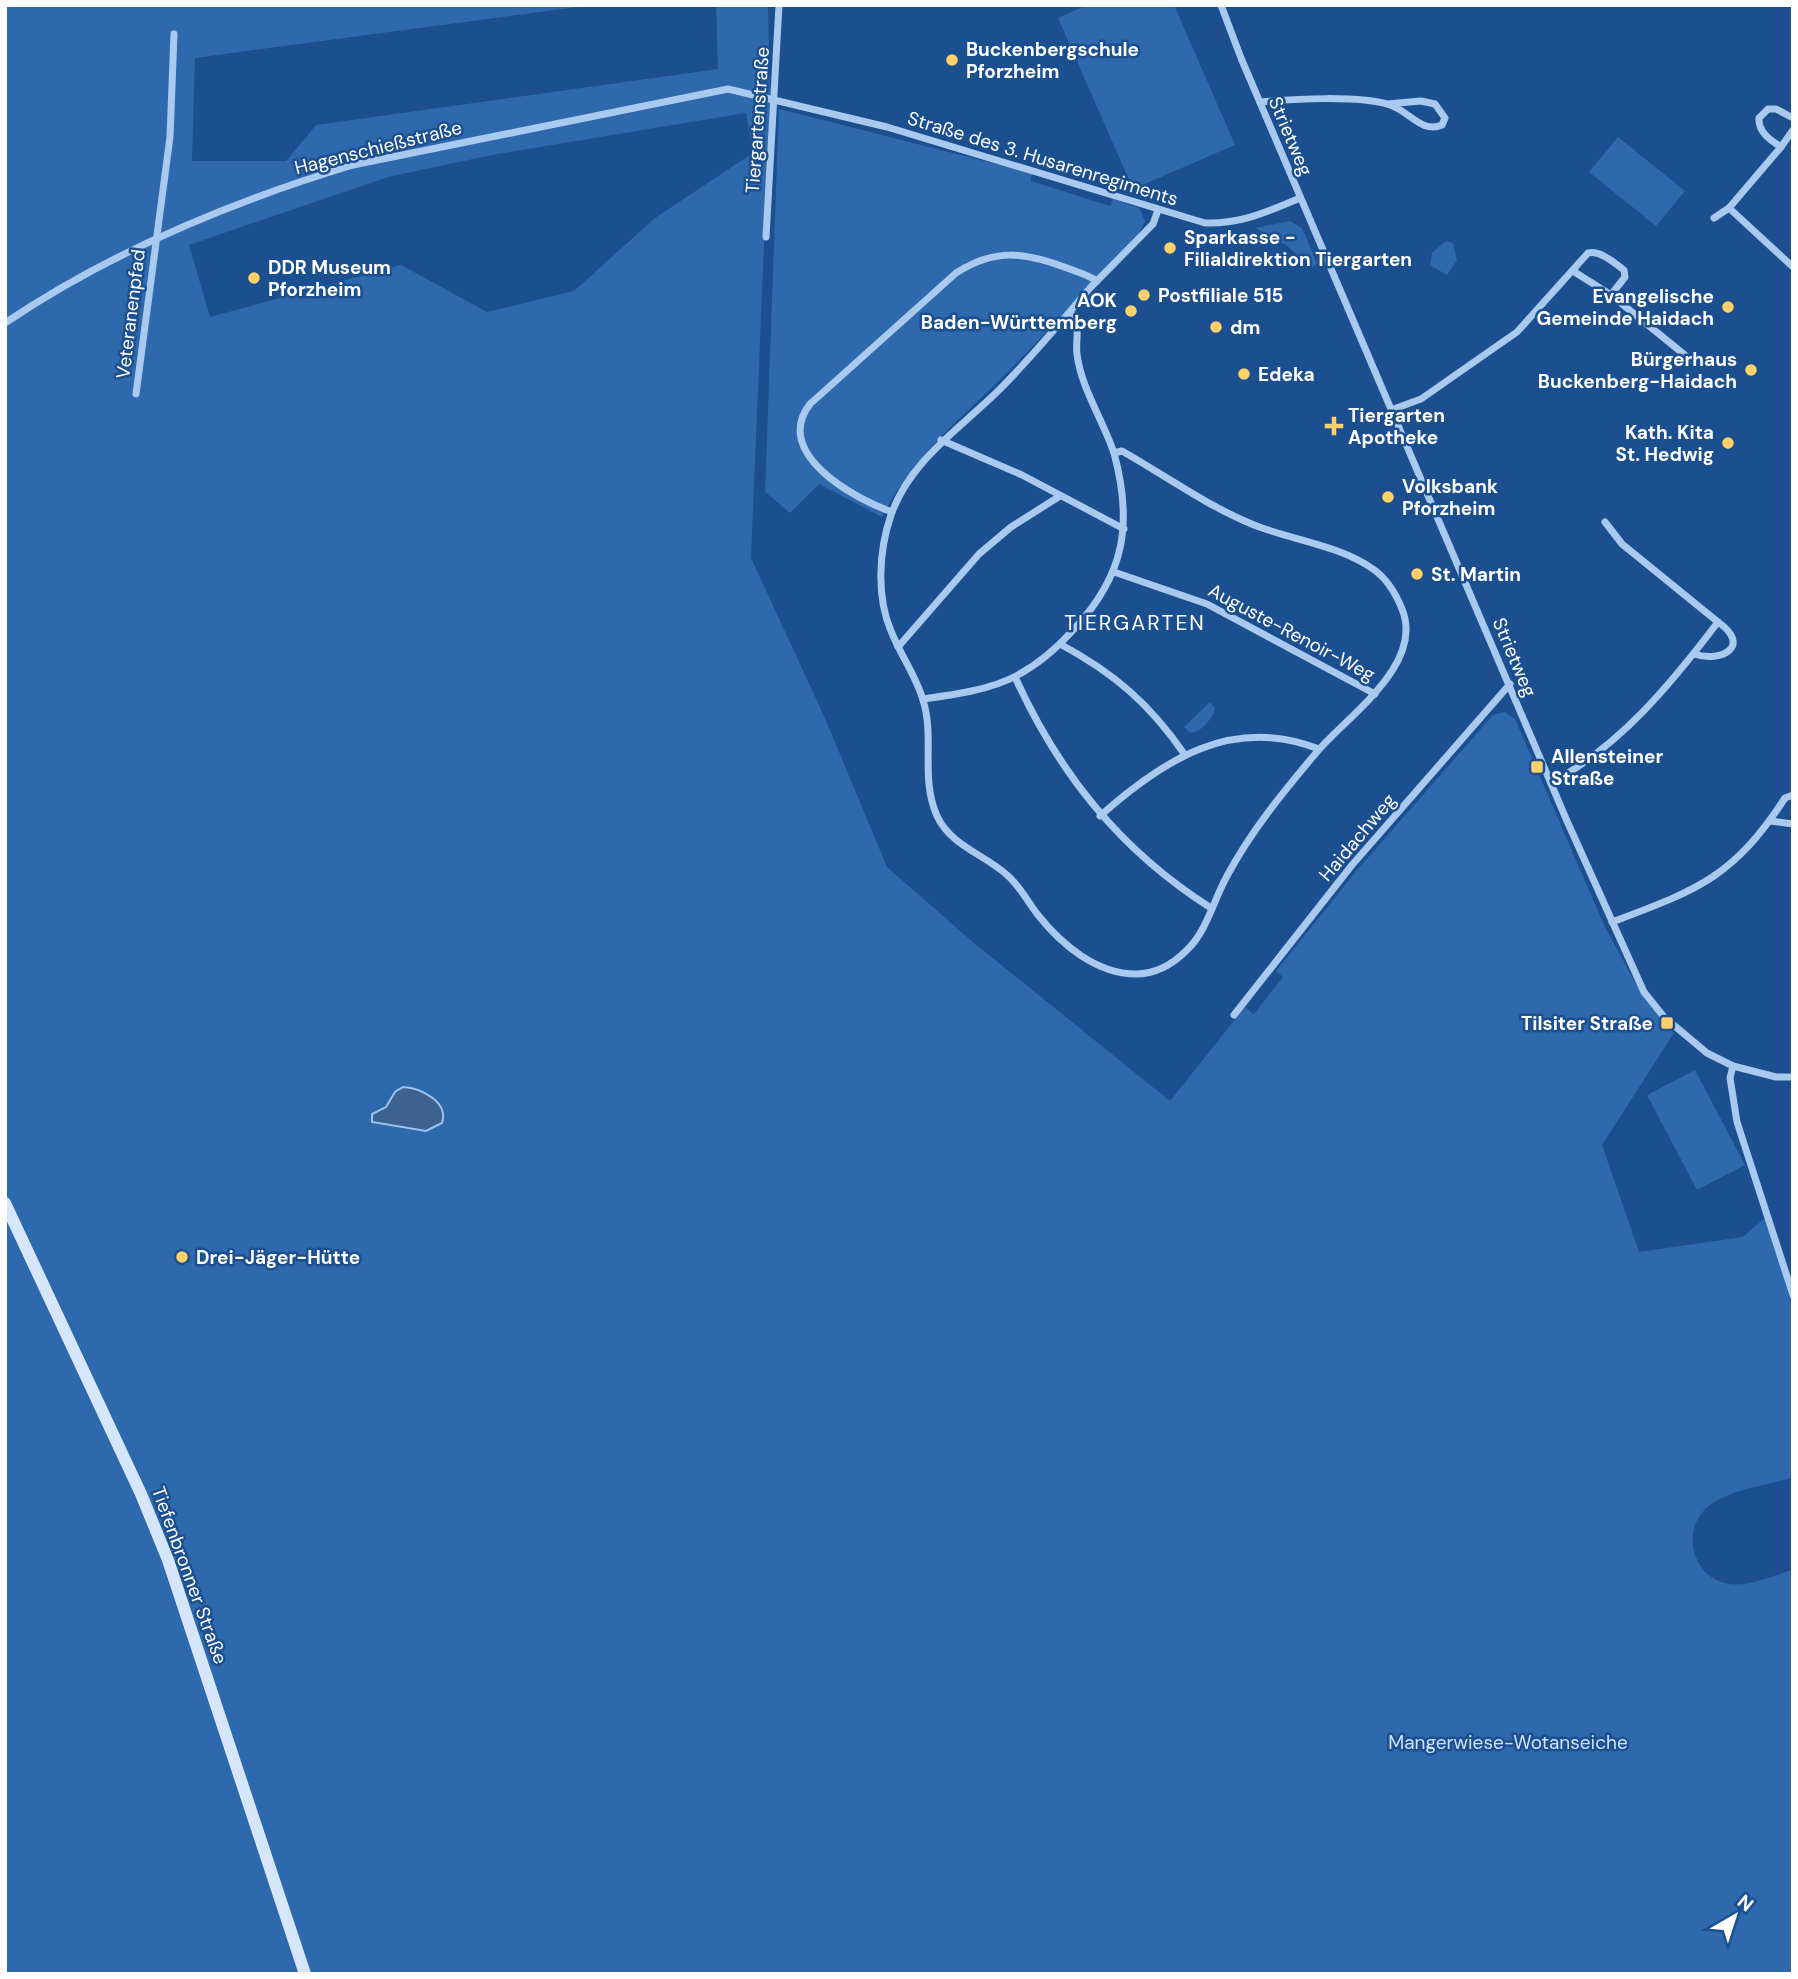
<svg xmlns="http://www.w3.org/2000/svg" width="1798" height="1979" font-family="'DM Sans',sans-serif">
  <style>
    .green { fill: #2e69ad; fill-rule: evenodd }
    .water { fill: #3c6290; stroke: #9cc4f0; stroke-width: 2 }
    .lines { fill: none; stroke-linecap: round; stroke-linejoin: round }
    .street { stroke: #a9c9ee; stroke-width: 7 }
    .secondary { stroke: #d6e6fa; stroke-width: 12 }
    .poi-dot { fill: #ffd166; stroke: #1b4f8f; stroke-width: 2.5 }
    .labels { text-anchor: middle; stroke-width: 5; stroke-linejoin: round; paint-order: stroke }
    .poi-label { font-size: 19px; font-weight: bold; fill: #fff; stroke: #1b4f8f; text-anchor: start }
    .street-label { font-size: 19px; fill: #fff; stroke: #1b4f8f }
    .park-label { font-size: 19px; fill: #cfe3fa; stroke: #1b4f8f }
    .neighbourhood-label { font-size: 21px; letter-spacing: 2px; fill: #fff; stroke: #1b4f8f }
  </style>
  <rect width="100%" height="100%" fill="#1b4f8f"/>
  <g class="green">
    <path d="M 5,5 L 592,5 L 195,58 L 192,161 L 286,161 L 316,125 L 718,69 L 716,5 L 768,5 L 770,101 L 751,558 L 824,716 L 887,867 L 974,943 L 1170,1101 L 1245,1007 L 1254,1014 L 1283,977 L 1276,971 L 1357,870 L 1493,715 L 1505,712 L 1515,719 L 1604,925 L 1642,995 L 1674,1033 L 1602,1145 L 1639,1252 L 1743,1237 L 1766,1217 L 1793,1297 L 1793,1477 C 1768,1485 1731,1489 1710,1505 C 1680,1527 1691,1578 1729,1584 C 1750,1587 1773,1575 1793,1570 L 1793,1974 L 5,1974 ZM 746,113 L 753,153 L 655,218 L 574,291 L 487,312 L 401,265 L 210,317 L 189,245 L 388,177 L 492,155 ZM 408,1087 L 435,1100 L 426,1131 L 372,1121 L 375,1111 C 390,1106 392,1093 408,1087 Z"/>
    <path d="M 1087,5 L 1174,5 L 1235,145 L 1133,189 L 1058,18 Z"/>
    <path d="M 779,109 L 1032,173 L 1031,181 L 1110,206 L 1113,199 L 1139,208 L 1145,221 L 1139,233 C 1096,278 1054,324 1011,369 C 962,418 914,454 882,517 L 819,484 L 790,513 L 765,492 Z"/>
    <path d="M 1618,137 L 1685,191 L 1656,226 L 1589,172 Z"/>
    <path d="M 1290,221 L 1302,228 L 1317,263 L 1312,268 L 1286,245 L 1255,228 Z"/>
    <path d="M 1446,241 L 1453,243 L 1457,260 L 1447,275 L 1430,265 L 1432,253 Z"/>
    <path d="M 1210,702 L 1215,708 C 1213,718 1201,733 1190,733 L 1184,727 Z"/>
    <path d="M 1695,1070 L 1745,1165 L 1697,1190 L 1647,1095 Z"/>
  </g>
  <path class="water" d="M 403,1087 C 421,1088 449,1102 442,1123 L 426,1131 L 372,1122 L 372,1114 L 386,1107 L 395,1092 Z"/>
  <g class="lines">
    <g class="street">
      <path d="M 1221,5 L 1241,58 L 1567,821 L 1644,992 L 1664,1017 L 1707,1053 L 1733,1066 L 1776,1077 L 1793,1077"/>
      <path d="M 1260,102 C 1293,99 1360,95 1390,105 C 1409,111 1422,134 1442,125 L 1445,118 L 1435,104 L 1421,101 L 1387,104"/>
      <path d="M 1793,118 L 1776,109 L 1768,109 L 1759,118 C 1758,132 1770,140 1781,147 L 1793,130"/>
      <path d="M 1729,208 L 1793,267"/>
      <path d="M 1714,218 L 1729,208 L 1781,147"/>
      <path d="M 766,237 L 779,5"/>
      <path d="M 1611,295 L 1691,360"/>
      <path d="M 1070,312 C 1082,323 1075,339 1077,354 C 1081,388 1103,420 1114,453 L 1122,451 C 1166,476 1207,506 1254,525 C 1292,540 1339,545 1373,569 C 1386,578 1396,594 1402,609 C 1425,665 1346,717 1316,753 C 1284,791 1251,831 1227,876 C 1214,899 1207,931 1187,950 C 1173,964 1156,974 1136,974 C 1096,974 1061,944 1038,915 C 1027,901 1020,886 1007,875 C 984,854 951,846 937,816 C 920,778 935,738 923,700 C 916,676 900,654 891,631 C 876,596 879,550 891,515 C 910,460 961,428 1000,389 C 1032,357 1061,322 1090,288 L 1153,224 L 1158,210"/>
      <path d="M 5,323 C 112,251 230,202 353,165 L 728,89 L 887,127 L 1205,223 C 1241,224 1267,212 1300,198"/>
      <path d="M 136,394 L 170,137 L 174,34"/>
      <path d="M 1391,410 L 1421,399 L 1517,332 L 1588,253 C 1601,250 1614,263 1624,270 L 1625,277 L 1611,295 L 1573,271"/>
      <path d="M 941,440 L 1022,475 L 1124,529"/>
      <path d="M 892,512 C 853,498 772,453 810,404 L 956,273 C 995,248 1024,252 1067,268 C 1077,272 1088,275 1097,281"/>
      <path d="M 1114,572 L 1207,604 L 1375,694"/>
      <path d="M 1060,644 C 1114,673 1150,704 1185,755"/>
      <path d="M 898,647 L 979,554 L 1011,527 L 1060,496"/>
      <path d="M 1694,654 C 1722,663 1752,646 1718,622"/>
      <path d="M 1015,677 C 1059,774 1121,851 1211,908"/>
      <path d="M 923,699 C 952,695 990,690 1016,676 C 1037,665 1058,647 1074,629 C 1125,575 1133,523 1114,453"/>
      <path d="M 1551,783 C 1620,746 1671,684 1718,622 L 1622,544 L 1605,522"/>
      <path d="M 1100,816 C 1163,760 1232,715 1319,749"/>
      <path d="M 1770,821 L 1793,824"/>
      <path d="M 1612,922 C 1697,890 1733,878 1785,798 L 1793,795"/>
      <path d="M 1234,1015 L 1352,865 L 1510,684"/>
      <path d="M 1733,1066 L 1730,1078 L 1737,1122 L 1793,1295"/>
    </g>
    <path class="secondary" d="M 5,1203 L 141,1494 L 168,1560 L 305,1974"/>
  </g>
  <g class="poi-dot">
    <circle cx="952" cy="60" r="7"/>
    <circle cx="1170" cy="248" r="7"/>
    <circle cx="254" cy="278" r="7"/>
    <circle cx="1144" cy="295" r="7"/>
    <circle cx="1728" cy="307" r="7"/>
    <circle cx="1131" cy="311" r="7"/>
    <circle cx="1216" cy="327" r="7"/>
    <circle cx="1751" cy="370" r="7"/>
    <circle cx="1244" cy="374" r="7"/>
    <path d="M1330.5 415.5h7v7h7v7h-7v7h-7v-7h-7v-7h7z"/>
    <circle cx="1728" cy="443" r="7"/>
    <circle cx="1388" cy="497" r="7"/>
    <circle cx="1417" cy="574" r="7"/>
    <rect x="1530" y="760" width="14" height="14" rx="3.5"/>
    <rect x="1660" y="1016" width="14" height="14" rx="3.5"/>
    <circle cx="182" cy="1257" r="7"/>
  </g>
  <g class="labels">
    <g class="poi-label">
      <text x="966" y="56">Buckenbergschule<tspan x="966" dy="22">Pforzheim</tspan></text>
      <text x="1184" y="244">Sparkasse -<tspan x="1184" dy="22">Filialdirektion Tiergarten</tspan></text>
      <text x="268" y="274">DDR Museum<tspan x="268" dy="22">Pforzheim</tspan></text>
      <text x="1158" y="302">Postfiliale 515</text>
      <text x="1714" y="303" text-anchor="end">Evangelische<tspan x="1714" dy="22">Gemeinde Haidach</tspan></text>
      <text x="1117" y="307" text-anchor="end">AOK<tspan x="1117" dy="22">Baden-Württemberg</tspan></text>
      <text x="1230" y="334">dm</text>
      <text x="1737" y="366" text-anchor="end">Bürgerhaus<tspan x="1737" dy="22">Buckenberg-Haidach</tspan></text>
      <text x="1258" y="381">Edeka</text>
      <text x="1348" y="422">Tiergarten<tspan x="1348" dy="22">Apotheke</tspan></text>
      <text x="1714" y="439" text-anchor="end">Kath. Kita<tspan x="1714" dy="22">St. Hedwig</tspan></text>
      <text x="1402" y="493">Volksbank<tspan x="1402" dy="22">Pforzheim</tspan></text>
      <text x="1431" y="581">St. Martin</text>
      <text x="1551" y="763">Allensteiner<tspan x="1551" dy="22">Straße</tspan></text>
      <text x="1653" y="1030" text-anchor="end">Tilsiter Straße</text>
      <text x="196" y="1264">Drei-Jäger-Hütte</text>
    </g>
    <g class="street-label">
      <text transform="translate(757 120) rotate(-86)" y="7">Tiergartenstraße</text>
      <text transform="translate(1291 136) rotate(67)" y="7">Strietweg</text>
      <text transform="translate(378 147) rotate(-14)" y="7">Hagenschießstraße</text>
      <text transform="translate(1043 158) rotate(17)" y="7">Straße des 3. Husarenregiments</text>
      <text transform="translate(130 314) rotate(-83)" y="7">Veteranenpfad</text>
      <text transform="translate(1292 632) rotate(28)" y="7">Auguste-Renoir-Weg</text>
      <text transform="translate(1515 657) rotate(67)" y="7">Strietweg</text>
      <text transform="translate(1357 837) rotate(-50)" y="7">Haidachweg</text>
      <text transform="translate(190 1575) rotate(70)" y="7">Tiefenbronner Straße</text>
    </g>
    <g class="park-label">
      <text x="1508" y="1749">Mangerwiese-Wotanseiche</text>
    </g>
    <g class="neighbourhood-label">
      <text x="1135" y="630">TIERGARTEN</text>
    </g>
  </g>
  <rect width="1798" height="1979" fill="none" stroke="#ffffff" stroke-width="14"/>
  <g transform="translate(1735 1916) rotate(39)" stroke="#1b4f8f" stroke-width="5" paint-order="stroke">
  <path d="M0-5L12 26L0 18L-12 26Z" fill="#ffffff"/>
  <text y="-10" font-size="19" font-weight="bold" text-anchor="middle" fill="#ffffff">N</text>
  </g>
</svg>
